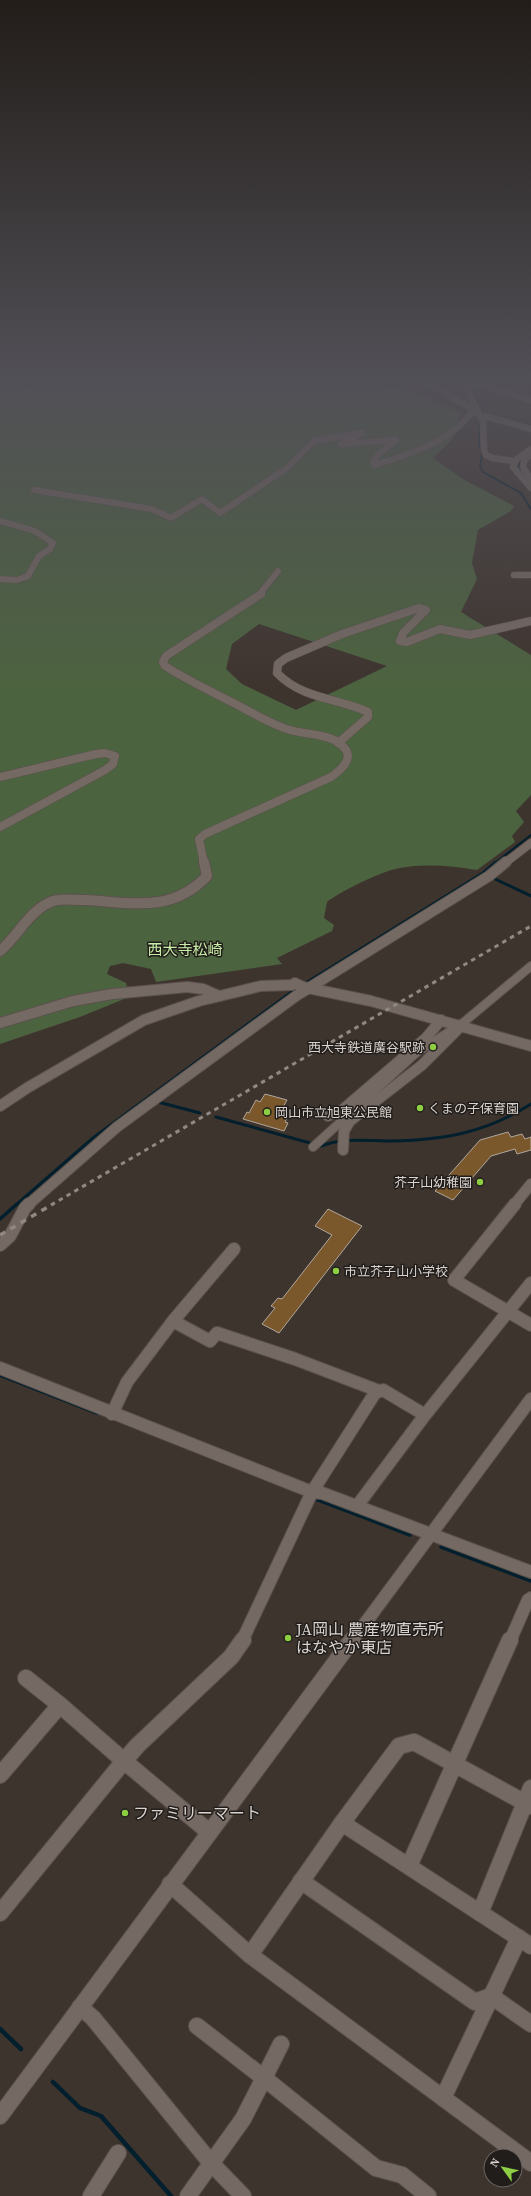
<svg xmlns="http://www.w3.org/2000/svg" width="531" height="2196" font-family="'Source Serif 4','Noto Sans JP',serif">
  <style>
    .green { fill: #4c633f; fill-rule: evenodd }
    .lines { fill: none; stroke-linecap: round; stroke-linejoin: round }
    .stream-far3 { stroke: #011f2d; stroke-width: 2 }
    .stream-far2 { stroke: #011f2d; stroke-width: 3 }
    .stream-far1 { stroke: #011f2d; stroke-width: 3.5 }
    .stream { stroke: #011f2d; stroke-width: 4.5 }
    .building { fill: #7a582c; stroke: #b0a79d }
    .pedestrian-casing { stroke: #5b524d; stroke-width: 10 }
    .minor-far4-casing { stroke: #5b524d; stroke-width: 7 }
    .minor-far3-casing { stroke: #5b524d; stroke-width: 9 }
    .minor-far2-casing { stroke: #5b524d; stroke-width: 12 }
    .minor-far1-casing { stroke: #5b524d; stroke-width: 14 }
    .minor-casing { stroke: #5b524d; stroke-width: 18 }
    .tertiary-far1-casing { stroke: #5b524d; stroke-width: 14 }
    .tertiary-casing { stroke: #5b524d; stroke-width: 18 }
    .pedestrian { stroke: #756963; stroke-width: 8 }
    .minor-far4 { stroke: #756963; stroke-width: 6 }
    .minor-far3 { stroke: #756963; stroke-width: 8 }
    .minor-far2 { stroke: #756963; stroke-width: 10 }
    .minor-far1 { stroke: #756963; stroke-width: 12 }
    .minor { stroke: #756963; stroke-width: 16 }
    .tertiary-far1 { stroke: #756963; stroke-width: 12 }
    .tertiary { stroke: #756963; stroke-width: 16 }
    .rail-far1 { stroke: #918883; stroke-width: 3; stroke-dasharray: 4.5 4.5; stroke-linecap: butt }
    .rail { stroke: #918883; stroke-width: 3.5; stroke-dasharray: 6 6; stroke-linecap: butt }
    .poi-dot { fill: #8dce44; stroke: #211d1a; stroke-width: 1.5 }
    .labels { text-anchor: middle; stroke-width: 3; stroke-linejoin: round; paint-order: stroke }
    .poi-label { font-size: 13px; fill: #d9d2ce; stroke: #211d1a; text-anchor: start }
    .quarter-label { font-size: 15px; fill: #c7eda7; stroke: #211d1a }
    .near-poi-label { font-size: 16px; fill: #d9d2ce; stroke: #211d1a; text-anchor: start }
  </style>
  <rect width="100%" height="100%" fill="#3e342e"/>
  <path class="green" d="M 0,384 L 34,387 L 42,384 L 373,384 L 418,393 L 461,413 L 452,440 L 433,458 L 463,479 L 514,506 L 511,511 L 478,530 L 472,563 L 477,579 L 461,612 L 531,655 L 531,795 L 516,811 L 524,822 L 512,836 L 515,842 L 477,870 C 454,866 423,863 400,868 C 382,871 341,891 327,902 L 324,918 L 334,925 L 332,931 L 277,958 L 282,964 L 156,982 L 151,969 L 123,963 L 110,966 L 107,974 L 126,983 L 129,997 L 80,1017 L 0,1044 ZM 259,624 L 387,666 L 296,710 L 242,684 L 226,669 L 232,644 Z"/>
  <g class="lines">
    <g class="stream-far3">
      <path d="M 469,386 L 484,414"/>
      <path d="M 480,422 L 479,445 L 483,455"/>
      <path d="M 482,455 L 480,467 L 483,472 L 521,493 L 531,509"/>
      <path d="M 521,473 L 519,464 L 523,458"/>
      <path d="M 495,863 L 531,835"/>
    </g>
    <g class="stream-far2">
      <path d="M 493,878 L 531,896"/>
      <path d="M 158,1102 L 200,1113"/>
      <path d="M 216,1117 L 321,1146 C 344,1137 366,1141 391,1141 C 444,1140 485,1133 531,1104"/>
      <path d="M 16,1205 L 93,1138 L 293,991 L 483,873 L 496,862"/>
    </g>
    <g class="stream-far1">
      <path d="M 0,1219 L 17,1204"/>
      <path d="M 0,1375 L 97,1413"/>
      <path d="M 313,1498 L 410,1535"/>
      <path d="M 441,1547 L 531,1581"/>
    </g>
    <g class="stream">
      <path d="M 0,2029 L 21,2049"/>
      <path d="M 53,2082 L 80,2108 L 101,2116 L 171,2196"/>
    </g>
  </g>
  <g class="building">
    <path d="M 265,1094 L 287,1100 L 281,1111 L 290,1113 L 285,1122 L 288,1123 L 284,1131 L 243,1119 L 247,1112 L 249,1113 L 256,1100 L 260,1102 Z"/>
    <path d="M 508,1132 L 511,1137 L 522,1134 L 525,1139 L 531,1137 L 531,1150 L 517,1154 L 515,1149 L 491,1156 L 453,1200 L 435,1191 L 480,1140 Z"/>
    <path d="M 328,1209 L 362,1226 L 279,1333 L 262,1324 L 275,1308 L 271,1306 L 278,1298 L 282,1299 L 332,1235 L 315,1226 Z"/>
  </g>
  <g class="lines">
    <g class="pedestrian-casing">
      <path id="pedestrian" d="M 313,1147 L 416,1053 L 464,1022 L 531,966"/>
    </g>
    <g class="minor-far4-casing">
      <g id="minor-far4">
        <path d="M 428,384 L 477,411"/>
        <path d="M 465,384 L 483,422 L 484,450 L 486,455 L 492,458 L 514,461"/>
        <path d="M 477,384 L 531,400"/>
        <path d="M 480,415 L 531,429"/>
        <path d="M 531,449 L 517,459 L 513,467 L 531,488"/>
        <path d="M 531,454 L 524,461 L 523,467 L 531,480"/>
        <path d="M 34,490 L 152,509 L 171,518 L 202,499 L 220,513 L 287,468 L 314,441 L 362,433 L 341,444 L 396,440 L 378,455 L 373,462 L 375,465 C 410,454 449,443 472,412 L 477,411"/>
        <path d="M 0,521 L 35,531 L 53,543 L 50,549 L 39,556 L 28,576 L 17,580 L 0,579"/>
        <path d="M 514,575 L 531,575"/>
        <path d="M 259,595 L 278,571"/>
      </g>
    </g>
    <g class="minor-far3-casing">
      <g id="minor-far3">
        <path d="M 338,743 L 368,717 L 368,712 C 337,698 302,699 277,673 L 278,664 L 286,658 L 342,634 L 419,608 L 426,610 L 403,633 L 400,641 L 407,642 L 440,629 L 470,635 L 531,621"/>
        <path d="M 0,777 L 96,754 L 105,753 L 115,756 L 113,764 L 105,770 L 0,827"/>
        <path d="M 204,863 L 199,839 L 205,834 L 331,777 C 338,772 353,761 346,750 C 335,733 307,735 290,730 C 273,725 258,716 243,708 C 217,694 190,682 165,666 L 163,662 L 166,656 L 261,594"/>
        <path d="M 505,863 L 531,843"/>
      </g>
    </g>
    <g class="minor-far2-casing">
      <g id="minor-far2">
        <path d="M 0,951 C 18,936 30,909 53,901 C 62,898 74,900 84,900 C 131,902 171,914 207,876 L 204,862"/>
        <path d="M 0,1023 L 73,1001 L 112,994 L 187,987 L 203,989 L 219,996"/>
        <path d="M 0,1106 L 27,1088 L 144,1020 L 199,1001 L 261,986 L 292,985 L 295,983 L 303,987 L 371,1001 L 531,1046"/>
        <path d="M 328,1116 L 341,1111 L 426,1038 L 441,1020"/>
        <path d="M 343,1150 L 344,1131 L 350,1121 L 422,1065 L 461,1026"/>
        <path d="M 28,1205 L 117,1127 L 296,996 L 489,876 L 506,862"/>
        <path d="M 514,1205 L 531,1184"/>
      </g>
    </g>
    <g class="minor-far1-casing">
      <g id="minor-far1">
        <path d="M 515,1204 L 454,1280 L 531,1325"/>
        <path d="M 0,1245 L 10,1236 L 25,1208 L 29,1204"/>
        <path d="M 173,1321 L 210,1341 L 217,1333 L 295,1359 L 379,1391"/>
        <path d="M 0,1368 L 312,1492 L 322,1493 L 531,1572"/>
        <path d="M 112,1414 L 127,1382 L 173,1321 L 234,1249"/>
        <path d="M 357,1506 L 425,1415 L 531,1283"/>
        <path d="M 242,1641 L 312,1492 L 375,1393 L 383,1390 L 425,1415"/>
        <path d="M 510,1641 L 528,1600 L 531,1598"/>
      </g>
    </g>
    <g class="minor-casing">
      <g id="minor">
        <path d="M 26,1678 L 60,1705"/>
        <path d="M 0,1775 L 60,1705 L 124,1761 L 137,1746 L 231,1657 L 243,1640"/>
        <path d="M 342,1823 L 531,1946"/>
        <path d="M 409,1866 L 510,1640"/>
        <path d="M 301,1881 L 475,2002 L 491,1996 L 531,2024"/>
        <path d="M 170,1884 L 250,1955 L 531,2163"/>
        <path d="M 0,1913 L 124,1761 L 209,1832"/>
        <path d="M 480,1913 L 531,1788"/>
        <path d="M 250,1955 L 342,1823 L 399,1746 L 414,1742 L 531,1806"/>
        <path d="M 80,2007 L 93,2018 L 211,2163 L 243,2196"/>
        <path d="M 197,2026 L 264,2078 L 281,2044"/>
        <path d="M 443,2098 L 519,1938"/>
        <path d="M 91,2196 L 118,2153"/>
        <path d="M 188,2196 L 243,2119 L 264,2078 L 376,2168 L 402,2175 L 428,2196"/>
      </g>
    </g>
    <g class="tertiary-far1-casing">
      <path id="tertiary-far1" d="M 352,1641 L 531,1399"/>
    </g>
    <g class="tertiary-casing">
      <path id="tertiary" d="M 0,2116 L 352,1640"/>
    </g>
    <use href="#pedestrian" class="pedestrian"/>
    <use href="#minor-far4" class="minor-far4"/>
    <use href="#minor-far3" class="minor-far3"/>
    <use href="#minor-far2" class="minor-far2"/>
    <use href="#minor-far1" class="minor-far1"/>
    <use href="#minor" class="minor"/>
    <use href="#tertiary-far1" class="tertiary-far1"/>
    <use href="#tertiary" class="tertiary"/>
    <path class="rail-far1" d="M 51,1205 L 531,926"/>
    <path class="rail" d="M 0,1235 L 53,1204"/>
  </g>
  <linearGradient id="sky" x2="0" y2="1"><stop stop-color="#221d19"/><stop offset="0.55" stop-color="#525057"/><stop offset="1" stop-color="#525057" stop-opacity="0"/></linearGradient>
  <rect width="531" height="692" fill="url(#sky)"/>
  <g class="poi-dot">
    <circle cx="433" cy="1047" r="4"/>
    <circle cx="420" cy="1108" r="4"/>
    <circle cx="267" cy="1112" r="4"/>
    <circle cx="480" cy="1182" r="4"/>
    <circle cx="336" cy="1271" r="4"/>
    <circle cx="288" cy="1638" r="4"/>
    <circle cx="125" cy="1813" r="4"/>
  </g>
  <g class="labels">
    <g class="poi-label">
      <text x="425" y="1052" text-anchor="end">西大寺鉄道廣谷駅跡</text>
      <text x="428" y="1113">くまの子保育園</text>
      <text x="275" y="1117">岡山市立旭東公民館</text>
      <text x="472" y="1187" text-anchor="end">芥子山幼稚園</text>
      <text x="344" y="1276">市立芥子山小学校</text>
    </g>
    <g class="quarter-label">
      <text x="185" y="955">西大寺松崎</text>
    </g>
    <g class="near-poi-label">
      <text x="296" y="1635">JA岡山 農産物直売所<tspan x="296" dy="18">はなやか東店</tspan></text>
      <text x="133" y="1819">ファミリーマート</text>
    </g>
  </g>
  <g transform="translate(503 2168) rotate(303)"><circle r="19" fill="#211d1a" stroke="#6b6562"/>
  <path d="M0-3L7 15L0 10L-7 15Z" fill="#8dce44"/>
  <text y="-6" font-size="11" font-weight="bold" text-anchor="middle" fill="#d9d2ce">N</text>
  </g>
</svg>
